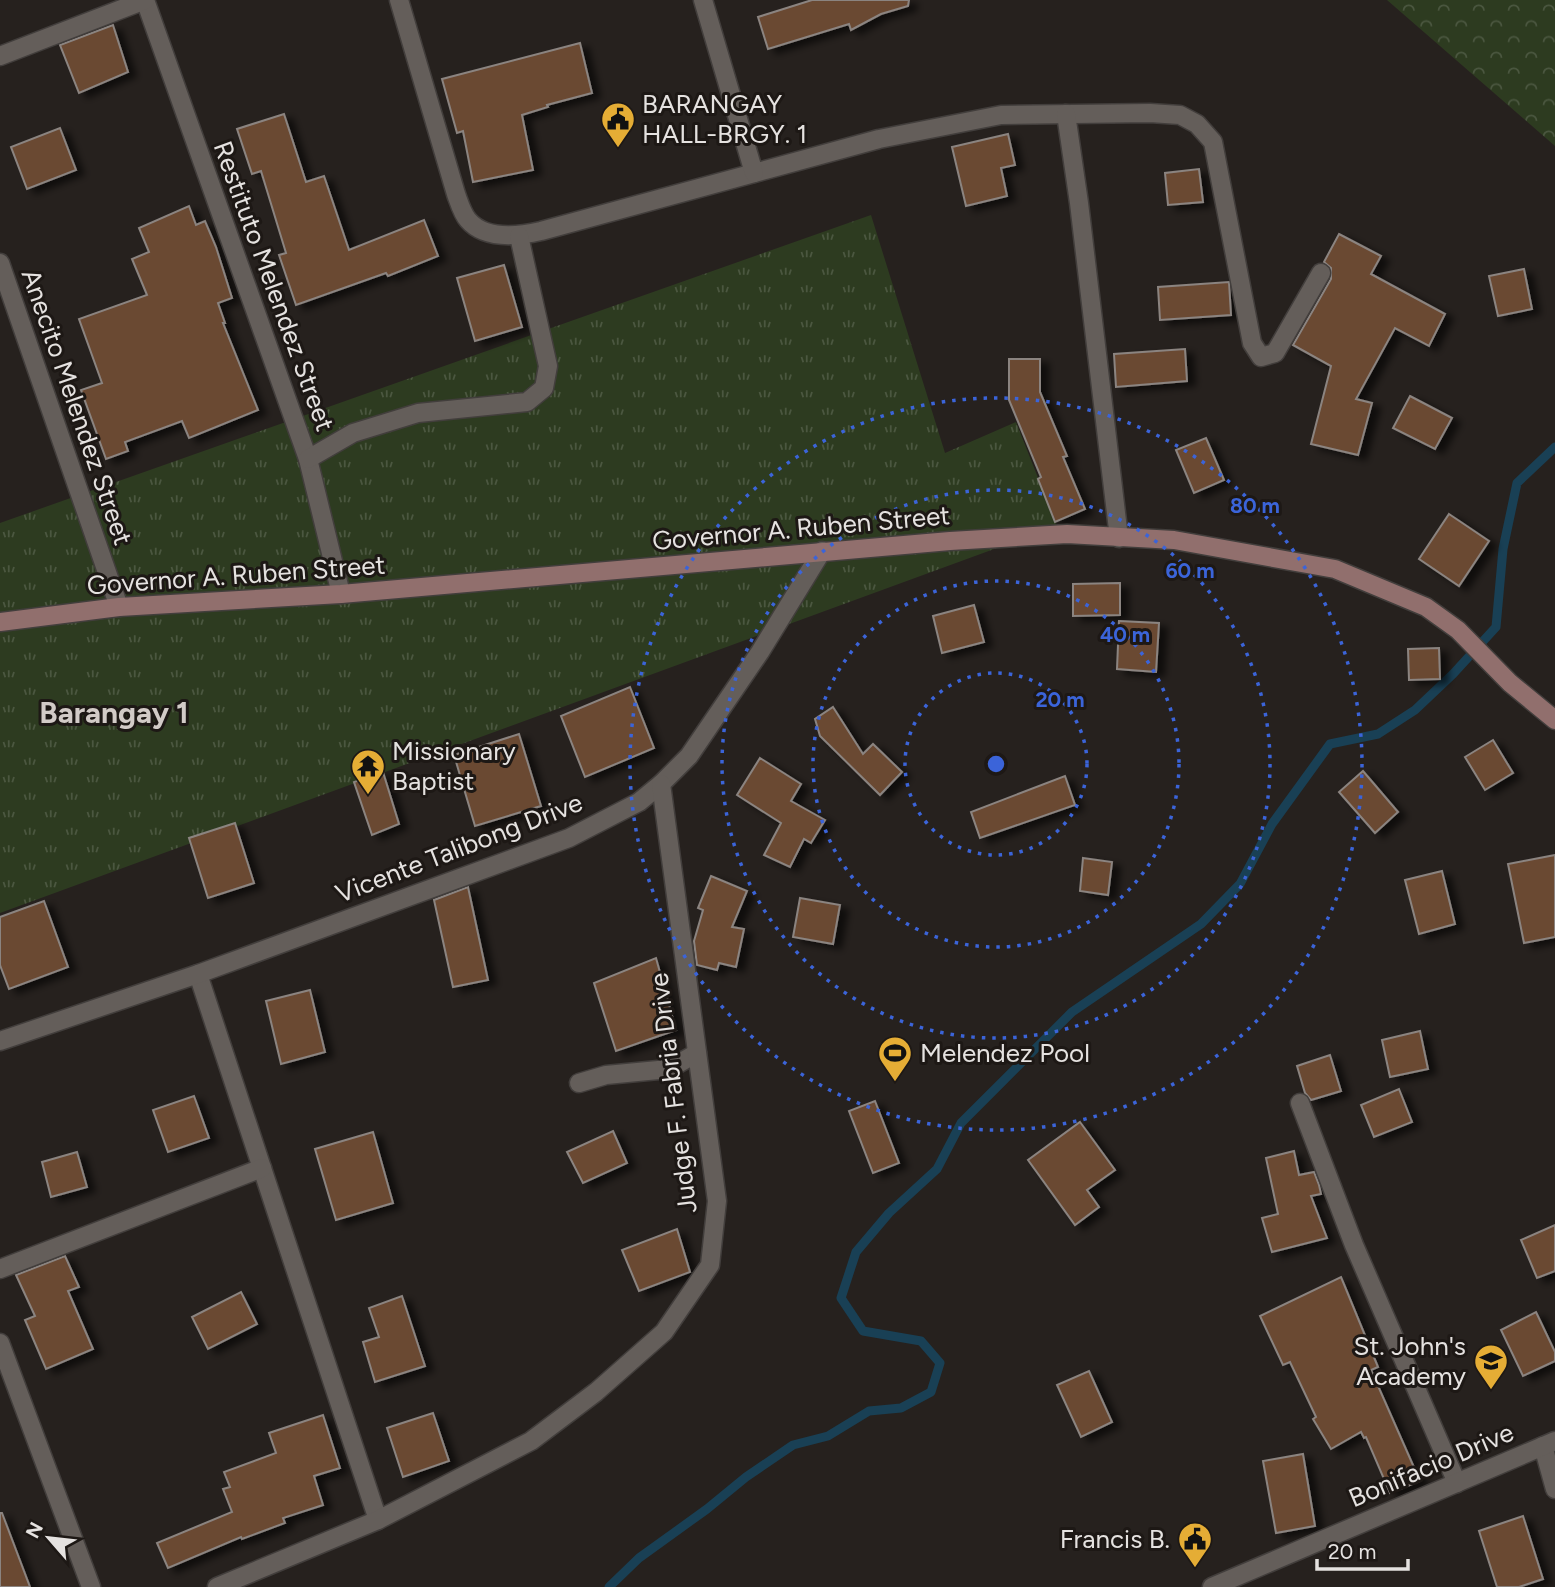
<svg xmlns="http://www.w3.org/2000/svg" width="1555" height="1587" font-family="Figtree,sans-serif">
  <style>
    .grass { fill: url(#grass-tufts) }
    .forest { fill: url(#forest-crowns) }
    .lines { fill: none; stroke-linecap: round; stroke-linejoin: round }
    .stream { stroke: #194055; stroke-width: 9 }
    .building { fill: #6a4933; stroke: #8b8480; stroke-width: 2; filter: url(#shadow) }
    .minor-casing { stroke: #423e3c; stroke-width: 21 }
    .tertiary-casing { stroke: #423e3c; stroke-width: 21 }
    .secondary-casing { stroke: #423e3c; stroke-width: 21 }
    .minor { stroke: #645e5a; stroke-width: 18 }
    .tertiary { stroke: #645e5a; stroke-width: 18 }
    .secondary { stroke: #916f6d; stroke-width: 18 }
    .ring { fill: none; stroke: #3b64d9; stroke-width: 3.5; stroke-dasharray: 3.5 7 }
    .labels { text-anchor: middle; stroke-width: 6; stroke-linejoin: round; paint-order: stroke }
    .poi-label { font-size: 26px; fill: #e5e2e0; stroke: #1d1815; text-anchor: start }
    .street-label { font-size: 26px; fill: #e5e2e0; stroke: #1d1815 }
    .quarter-label { font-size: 30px; font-weight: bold; fill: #d2cbc7; stroke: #1d1815 }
    .centre { fill: #3b64d9; stroke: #1d1815; stroke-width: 3.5 }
    .ring-label { font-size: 21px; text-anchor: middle; font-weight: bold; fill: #3b64d9; stroke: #1d1815; stroke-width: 6; stroke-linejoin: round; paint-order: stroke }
  </style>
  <defs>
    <pattern id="grass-tufts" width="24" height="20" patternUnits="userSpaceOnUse" patternTransform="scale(1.75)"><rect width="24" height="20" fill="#2d3b20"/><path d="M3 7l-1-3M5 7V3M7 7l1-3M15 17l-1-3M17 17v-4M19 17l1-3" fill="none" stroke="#4b5740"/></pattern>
    <pattern id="forest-crowns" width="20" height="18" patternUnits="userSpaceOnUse" patternTransform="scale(1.75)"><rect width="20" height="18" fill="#2d3b20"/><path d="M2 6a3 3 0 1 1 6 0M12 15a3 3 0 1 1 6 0" fill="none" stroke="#4b5740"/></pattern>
    <filter id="shadow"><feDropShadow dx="8" dy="4.5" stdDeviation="3.5" flood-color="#0009"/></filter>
  </defs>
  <rect width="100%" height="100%" fill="#26211e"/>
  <path class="grass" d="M 871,215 L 945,453 L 1016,422 L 1057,526 L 0,913 L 0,523 Z"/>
  <path class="forest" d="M 1387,0 L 1555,0 L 1555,146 Z"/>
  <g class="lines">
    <path class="stream" d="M 609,1587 L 639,1558 L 707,1509 L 746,1477 L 793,1445 L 828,1436 L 869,1411 L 901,1408 L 931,1392 L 940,1363 L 921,1341 L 863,1331 L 841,1298 L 856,1252 L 889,1213 L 937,1169 L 961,1123 L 1072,1012 L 1201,924 L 1240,884 L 1272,824 L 1330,744 L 1378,734 L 1415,710 L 1453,674 L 1496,627 L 1503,549 L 1517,483 L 1555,447"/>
  </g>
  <g class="building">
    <path d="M 812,0 L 909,0 L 908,6 L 881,14 L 851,30 L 849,24 L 768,49 L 758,17 Z"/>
    <path d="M 113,25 L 128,72 L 79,93 L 60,45 Z"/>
    <path d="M 580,43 L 592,93 L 547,105 L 548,107 L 522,115 L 533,170 L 473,182 L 463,131 L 457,133 L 442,79 Z"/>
    <path d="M 284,114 L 306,182 L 324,176 L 349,250 L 424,220 L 438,256 L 388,276 L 386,273 L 296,305 L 279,255 L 286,253 L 261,171 L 252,174 L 237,129 Z"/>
    <path d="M 60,128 L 76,170 L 27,189 L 11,147 Z"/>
    <path d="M 1008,134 L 1015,165 L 1001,168 L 1007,196 L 966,206 L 952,147 Z"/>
    <path d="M 1199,169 L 1203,202 L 1168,205 L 1165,173 Z"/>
    <path d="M 189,206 L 196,225 L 205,221 L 216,247 L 232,298 L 218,303 L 225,323 L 223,323 L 258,410 L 189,438 L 182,421 L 125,442 L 128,451 L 106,459 L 81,390 L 102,383 L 79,319 L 147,295 L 132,259 L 149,252 L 139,228 Z"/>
    <path d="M 1339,234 L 1381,256 L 1371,274 L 1445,314 L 1429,346 L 1395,328 L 1356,399 L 1372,403 L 1358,455 L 1311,444 L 1331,366 L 1293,345 L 1331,279 L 1331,268 L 1324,262 Z"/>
    <path d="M 504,265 L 522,327 L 475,341 L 457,278 Z"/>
    <path d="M 1524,269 L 1532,309 L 1498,316 L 1489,276 Z"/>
    <path d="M 1229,282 L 1231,315 L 1160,320 L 1158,287 Z"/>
    <path d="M 1185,349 L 1187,381 L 1116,387 L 1114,354 Z"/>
    <path d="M 1009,359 L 1040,359 L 1040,392 L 1067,456 L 1063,457 L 1085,509 L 1055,522 L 1038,479 L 1041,477 L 1009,400 Z"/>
    <path d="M 1410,396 L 1452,418 L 1435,449 L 1393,428 Z"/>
    <path d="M 1206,438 L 1224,480 L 1194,493 L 1176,450 Z"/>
    <path d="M 1449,514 L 1489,541 L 1459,586 L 1419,559 Z"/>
    <path d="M 1120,583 L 1120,615 L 1073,616 L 1073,584 Z"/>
    <path d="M 974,605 L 984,642 L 942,653 L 933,616 Z"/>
    <path d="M 1119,621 L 1159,623 L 1156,672 L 1117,669 Z"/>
    <path d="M 1439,648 L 1440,679 L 1409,680 L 1408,649 Z"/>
    <path d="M 630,687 L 654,748 L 585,777 L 561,716 Z"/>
    <path d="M 833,707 L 863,754 L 873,744 L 902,772 L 880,795 L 820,736 L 815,719 Z"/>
    <path d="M 519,734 L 541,806 L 475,826 L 454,755 Z"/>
    <path d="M 1493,740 L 1513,773 L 1485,790 L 1465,757 Z"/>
    <path d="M 760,758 L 801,784 L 791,801 L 825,820 L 811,843 L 804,839 L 790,867 L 764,855 L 781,823 L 737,795 Z"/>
    <path d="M 1363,771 L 1398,812 L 1375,833 L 1339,792 Z"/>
    <path d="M 383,772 L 399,824 L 372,835 L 354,782 Z"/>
    <path d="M 1065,776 L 1075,805 L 980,838 L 971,812 Z"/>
    <path d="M 235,823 L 254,883 L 208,898 L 189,838 Z"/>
    <path d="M 1555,855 L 1555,937 L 1524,943 L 1508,864 Z"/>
    <path d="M 1083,858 L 1112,862 L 1108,895 L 1080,891 Z"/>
    <path d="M 1442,871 L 1455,924 L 1419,934 L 1405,880 Z"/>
    <path d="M 711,876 L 747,891 L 732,927 L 744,929 L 736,967 L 719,963 L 717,970 L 697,965 L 694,941 L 703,910 L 698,908 Z"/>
    <path d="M 468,887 L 488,980 L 453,987 L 434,900 Z"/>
    <path d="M 800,898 L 840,905 L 833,944 L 793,937 Z"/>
    <path d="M 44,901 L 68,967 L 9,989 L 0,965 L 0,917 Z"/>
    <path d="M 656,958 L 676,1030 L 616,1051 L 594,983 Z"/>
    <path d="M 310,990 L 325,1052 L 281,1064 L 266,1001 Z"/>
    <path d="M 1420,1031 L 1428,1069 L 1390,1077 L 1382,1040 Z"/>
    <path d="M 1330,1055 L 1341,1091 L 1311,1100 L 1305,1093 L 1297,1066 Z"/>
    <path d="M 1399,1089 L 1412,1122 L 1374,1137 L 1361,1105 Z"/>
    <path d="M 194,1096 L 209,1138 L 168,1152 L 153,1110 Z"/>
    <path d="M 875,1101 L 899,1163 L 873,1173 L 849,1111 Z"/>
    <path d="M 1080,1122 L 1115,1170 L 1087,1190 L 1099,1207 L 1075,1225 L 1028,1160 Z"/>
    <path d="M 613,1131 L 627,1163 L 583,1183 L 567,1152 Z"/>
    <path d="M 373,1132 L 393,1203 L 336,1220 L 315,1149 Z"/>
    <path d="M 1294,1151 L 1299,1175 L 1314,1172 L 1319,1185 L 1321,1194 L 1311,1196 L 1327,1238 L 1272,1252 L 1262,1218 L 1278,1214 L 1266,1158 Z"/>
    <path d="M 77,1152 L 87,1187 L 51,1197 L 42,1162 Z"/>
    <path d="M 1555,1225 L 1555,1271 L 1537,1278 L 1521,1240 Z"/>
    <path d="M 677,1229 L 690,1272 L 639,1291 L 622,1250 Z"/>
    <path d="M 65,1256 L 79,1287 L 68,1291 L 93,1349 L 46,1369 L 25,1320 L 35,1316 L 16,1275 Z"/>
    <path d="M 1341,1277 L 1378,1367 L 1371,1370 L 1420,1481 L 1390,1493 L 1366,1437 L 1364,1438 L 1361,1432 L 1331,1449 L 1313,1419 L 1316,1417 L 1290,1362 L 1283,1365 L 1260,1316 Z"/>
    <path d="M 241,1292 L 257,1324 L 208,1349 L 192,1317 Z"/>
    <path d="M 402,1296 L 425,1366 L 375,1382 L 363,1342 L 379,1337 L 369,1308 Z"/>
    <path d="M 1536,1312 L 1555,1352 L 1555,1361 L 1523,1376 L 1501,1330 Z"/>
    <path d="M 1089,1371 L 1112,1422 L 1081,1437 L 1057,1385 Z"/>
    <path d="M 433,1413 L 449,1461 L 403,1477 L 387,1428 Z"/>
    <path d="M 323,1415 L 340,1468 L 314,1476 L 323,1505 L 283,1518 L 285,1523 L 242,1539 L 241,1537 L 168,1568 L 157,1543 L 232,1512 L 223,1489 L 230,1487 L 224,1472 L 276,1453 L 269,1433 Z"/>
    <path d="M 1303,1454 L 1315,1526 L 1276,1533 L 1263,1461 Z"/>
    <path d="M 0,1513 L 2,1513 L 30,1587 L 0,1587 Z"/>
    <path d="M 1523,1516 L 1543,1579 L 1519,1587 L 1497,1587 L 1479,1531 Z"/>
  </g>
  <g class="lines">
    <g class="minor-casing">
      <g id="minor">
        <path d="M 145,0 L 308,459 L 341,594"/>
        <path d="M 399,0 L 456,194 C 459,202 462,213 468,220 C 485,240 519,236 541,231 L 879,139 L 1001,115 L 1150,113 L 1180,115 L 1197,124 L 1213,142 L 1252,343 L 1261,357 L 1275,353 L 1321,273"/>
        <path d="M 703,0 L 754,173"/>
        <path d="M 0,56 L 145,0"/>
        <path d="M 1066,114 L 1079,203 L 1119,538"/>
        <path d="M 0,263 L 119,607"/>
        <path d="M 308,459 L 353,433 L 418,413 L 527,402 L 544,388 L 548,366 L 519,236"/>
        <path d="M 198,974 L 378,1520"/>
        <path d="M 0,1041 L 198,974 L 569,838 L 639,802 L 661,784 L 689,756 L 760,652 L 822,551"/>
        <path d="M 579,1083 L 606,1075 L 669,1069 L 697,1053"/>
        <path d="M 1300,1103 L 1354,1245 L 1457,1483"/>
        <path d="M 0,1269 L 262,1168"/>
        <path d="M 0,1343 L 91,1587"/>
        <path d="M 1543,1446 L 1555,1489"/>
        <path d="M 217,1587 L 378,1520 L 531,1441 L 596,1392 L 664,1332 L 710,1265 L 717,1201 L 661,784"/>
      </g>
    </g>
    <g class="tertiary-casing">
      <path id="tertiary" d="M 1212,1587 L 1555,1441"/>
    </g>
    <g class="secondary-casing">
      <path id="secondary" d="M 0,622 L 119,607 L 341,594 L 950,541 L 1067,534 L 1174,540 L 1335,569 L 1426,607 L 1458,630 L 1510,683 L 1555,720"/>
    </g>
    <use href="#minor" class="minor"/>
    <use href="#tertiary" class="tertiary"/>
    <use href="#secondary" class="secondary"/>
  </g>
  <g class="ring">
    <circle cx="996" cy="764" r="91"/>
    <circle cx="996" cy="764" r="183"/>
    <circle cx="996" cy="764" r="274"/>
    <circle cx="996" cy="764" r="366"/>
  </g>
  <defs>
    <g id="civic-pin" transform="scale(1.75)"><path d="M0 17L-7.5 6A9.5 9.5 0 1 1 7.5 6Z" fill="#e5ad35" stroke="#1d1815"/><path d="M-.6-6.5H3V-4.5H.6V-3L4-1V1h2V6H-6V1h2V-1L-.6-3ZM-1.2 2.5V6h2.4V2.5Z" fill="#111"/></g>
    <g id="temple-pin" transform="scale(1.75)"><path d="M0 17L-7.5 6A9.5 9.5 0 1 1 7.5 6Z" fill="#e5ad35" stroke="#1d1815"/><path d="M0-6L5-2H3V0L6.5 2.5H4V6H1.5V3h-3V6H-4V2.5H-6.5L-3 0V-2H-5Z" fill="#111"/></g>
    <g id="stadium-pin" transform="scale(1.75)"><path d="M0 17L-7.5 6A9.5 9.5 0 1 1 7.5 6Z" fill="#e5ad35" stroke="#1d1815"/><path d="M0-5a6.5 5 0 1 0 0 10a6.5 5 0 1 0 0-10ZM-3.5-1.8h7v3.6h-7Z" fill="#111"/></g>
    <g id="school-pin" transform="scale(1.75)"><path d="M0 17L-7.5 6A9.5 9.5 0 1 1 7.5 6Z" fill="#e5ad35" stroke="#1d1815"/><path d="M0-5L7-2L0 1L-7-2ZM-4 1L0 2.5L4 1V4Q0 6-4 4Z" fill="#111"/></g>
  </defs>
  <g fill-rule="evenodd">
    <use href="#civic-pin" x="618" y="119"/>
    <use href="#temple-pin" x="368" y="766"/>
    <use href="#stadium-pin" x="895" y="1053"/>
    <use href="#school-pin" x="1491" y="1361"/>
    <use href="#civic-pin" x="1195" y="1539"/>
  </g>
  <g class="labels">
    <g class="poi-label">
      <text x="642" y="113">BARANGAY<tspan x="642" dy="30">HALL-BRGY. 1</tspan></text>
      <text x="392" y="760">Missionary<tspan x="392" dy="30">Baptist</tspan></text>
      <text x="920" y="1062">Melendez Pool</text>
      <text x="1466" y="1355" text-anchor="end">St. John's<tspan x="1466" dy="30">Academy</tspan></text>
      <text x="1170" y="1548" text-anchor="end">Francis B.</text>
    </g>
    <g class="street-label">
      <text transform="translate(274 286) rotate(70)" y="9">Restituto Melendez Street</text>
      <text transform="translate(77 407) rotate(71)" y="9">Anecito Melendez Street</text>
      <text transform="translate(801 528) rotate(-5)" y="9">Governor A. Ruben Street</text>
      <text transform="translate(236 575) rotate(-4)" y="9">Governor A. Ruben Street</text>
      <text transform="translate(459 848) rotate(-21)" y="9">Vicente Talibong Drive</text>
      <text transform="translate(673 1093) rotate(-97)" y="9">Judge F. Fabria Drive</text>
      <text transform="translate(1431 1465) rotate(-23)" y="9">Bonifacio Drive</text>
    </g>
    <g class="quarter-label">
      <text x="114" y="723">Barangay 1</text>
    </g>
  </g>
  <circle cx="996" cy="764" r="10" class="centre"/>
  <g class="ring-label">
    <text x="1255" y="513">80 m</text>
    <text x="1190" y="578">60 m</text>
    <text x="1125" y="642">40 m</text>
    <text x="1060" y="707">20 m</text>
  </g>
  <g transform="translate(49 1538) rotate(298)" stroke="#1d1815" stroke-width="5" paint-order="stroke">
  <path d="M0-5L12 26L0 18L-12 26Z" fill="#e5e2e0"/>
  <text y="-10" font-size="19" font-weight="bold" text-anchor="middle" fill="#e5e2e0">N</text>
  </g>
  <path d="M1317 1559v10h91v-10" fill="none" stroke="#e5e2e0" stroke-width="3.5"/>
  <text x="1328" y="1559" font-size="21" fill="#e5e2e0" stroke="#1d1815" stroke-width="5" paint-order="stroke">20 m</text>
</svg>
